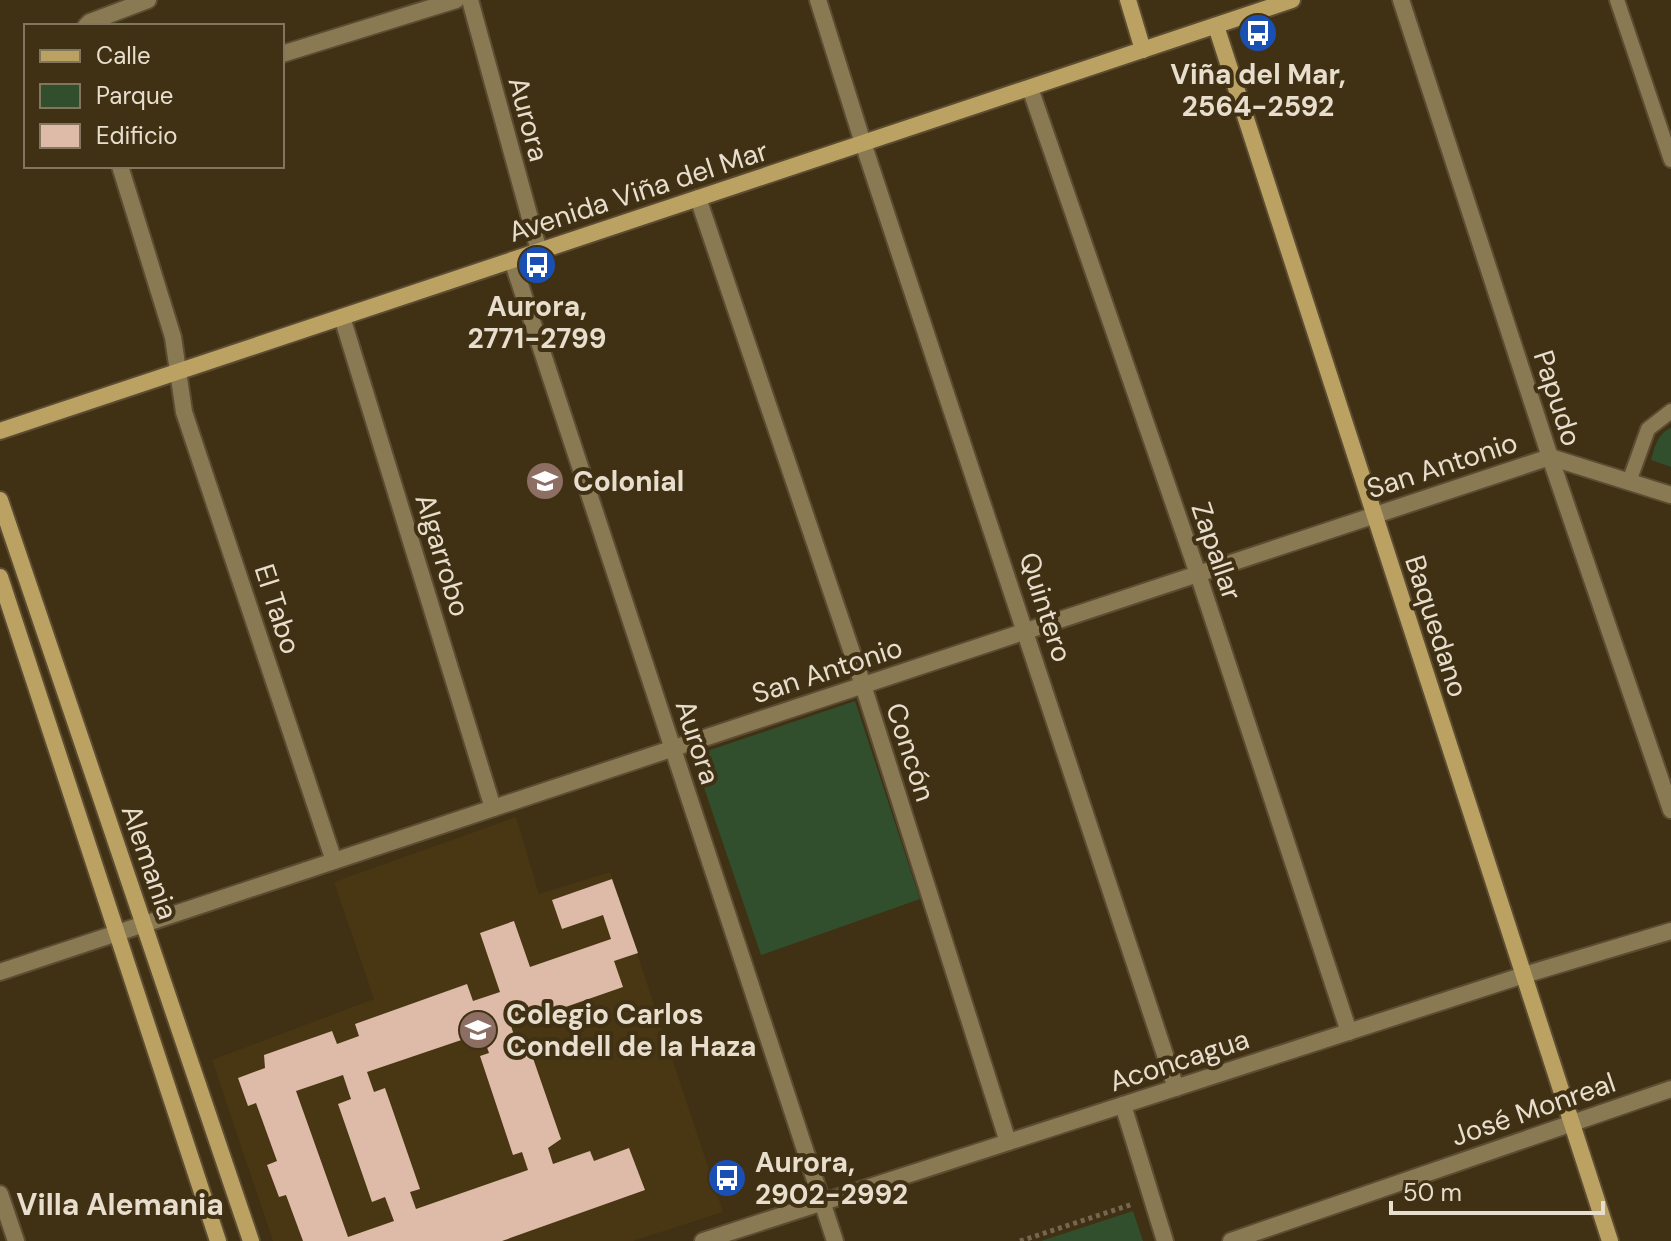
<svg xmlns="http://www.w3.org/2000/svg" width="1671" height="1241" font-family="'DM Sans',sans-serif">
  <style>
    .built { fill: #493613 }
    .green { fill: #314f2d }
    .building { fill: #ddbba8; fill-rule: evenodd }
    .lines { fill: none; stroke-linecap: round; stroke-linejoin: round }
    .lane-casing { stroke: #5b4c32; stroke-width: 18 }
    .street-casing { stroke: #5b4c32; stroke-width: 20 }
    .secondary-casing { stroke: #5b4c32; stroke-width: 20 }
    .path { stroke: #75674f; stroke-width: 5; stroke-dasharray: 4 4; stroke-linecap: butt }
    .lane { stroke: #8a7a54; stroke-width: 14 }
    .street { stroke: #8a7a54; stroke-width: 16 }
    .secondary { stroke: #bba263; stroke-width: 16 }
    .labels { text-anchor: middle; stroke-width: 8; stroke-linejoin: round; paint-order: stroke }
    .poi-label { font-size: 28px; font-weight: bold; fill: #e8dece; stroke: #403014; text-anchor: start }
    .street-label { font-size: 28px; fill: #e8dece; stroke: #403014 }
    .neighbourhood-label { font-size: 30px; font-weight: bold; fill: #e8dece; stroke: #403014 }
  </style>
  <rect width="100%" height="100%" fill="#403014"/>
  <path class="built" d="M 516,817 L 539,894 L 610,872 L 723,1212 L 633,1241 L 273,1241 L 212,1060 L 374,999 L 334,882 Z"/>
  <g class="green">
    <path d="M 1671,428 L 1671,467 L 1651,460 C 1655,447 1657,434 1671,428 Z"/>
    <path d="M 855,701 L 920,899 L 761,955 L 697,767 L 704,752 Z"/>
    <path d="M 1133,1211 L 1143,1241 L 1041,1241 Z"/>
  </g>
  <path class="building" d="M 612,879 L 638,953 L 614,961 L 623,987 L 511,1026 L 516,1041 L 526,1038 L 561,1139 L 548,1148 L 553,1164 L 590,1151 L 594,1161 L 629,1148 L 645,1190 L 502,1241 L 303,1241 L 286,1195 L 279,1197 L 267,1165 L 277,1161 L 256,1103 L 248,1106 L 238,1078 L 265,1068 L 264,1055 L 332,1031 L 337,1044 L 359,1036 L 355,1024 L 467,984 L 473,1001 L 500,992 L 480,933 L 514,921 L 530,967 L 611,939 L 603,915 L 562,929 L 552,900 ZM 482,1033 L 489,1053 L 480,1056 L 513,1155 L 522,1152 L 528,1170 L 416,1209 L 410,1192 L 420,1189 L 385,1088 L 374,1092 L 367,1072 ZM 343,1075 L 351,1099 L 338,1104 L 372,1202 L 385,1197 L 394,1221 L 348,1237 L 296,1091 Z"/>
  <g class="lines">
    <g class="lane-casing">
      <g id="lane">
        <path d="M 1617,0 L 1671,160"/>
        <path d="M 1629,482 L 1648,429 L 1671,411"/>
      </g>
    </g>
    <g class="street-casing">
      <g id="street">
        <path d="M 470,0 L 539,251"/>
        <path d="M 818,0 L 863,143 L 1176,1088"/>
        <path d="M 1401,0 L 1550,457 L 1671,810"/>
        <path d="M 86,26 L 90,22 L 148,0"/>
        <path d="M 282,54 L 456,0"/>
        <path d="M 1030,88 L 1198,574 L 1349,1032"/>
        <path d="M 120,166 L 173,337 L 184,412 L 334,861"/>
        <path d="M 698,198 L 863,685 L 1008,1142"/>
        <path d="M 512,260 L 835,1241"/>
        <path d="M 342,317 L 493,808"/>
        <path d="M 0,972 L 1550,457 L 1671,495"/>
        <path d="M 1123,1105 L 1165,1241"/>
        <path d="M 0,1194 L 16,1241"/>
        <path d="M 703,1241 L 1524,975 L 1671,931"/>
        <path d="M 1231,1241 L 1671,1089"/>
      </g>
    </g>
    <g class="secondary-casing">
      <g id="secondary">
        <path d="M 1128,0 L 1143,50"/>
        <path d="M 1216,26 L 1610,1241"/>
        <path d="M 0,431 L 1292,0"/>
        <path d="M 0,500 L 251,1241"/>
        <path d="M 0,577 L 218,1241"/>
      </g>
    </g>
    <path class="path" d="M 1020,1241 L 1133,1204"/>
    <use href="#lane" class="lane"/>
    <use href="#street" class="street"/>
    <use href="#secondary" class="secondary"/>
  </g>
  <defs>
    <g id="bus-disc" transform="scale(2)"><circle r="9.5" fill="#1a4fb4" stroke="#403014"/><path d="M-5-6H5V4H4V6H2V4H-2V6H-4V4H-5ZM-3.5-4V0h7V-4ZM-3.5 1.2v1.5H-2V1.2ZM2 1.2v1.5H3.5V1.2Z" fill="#fff"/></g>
    <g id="school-disc" transform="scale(2)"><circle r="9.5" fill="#8d6e63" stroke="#403014"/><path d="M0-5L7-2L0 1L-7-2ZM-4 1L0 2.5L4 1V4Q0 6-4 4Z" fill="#fff"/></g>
  </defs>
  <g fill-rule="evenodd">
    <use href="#bus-disc" x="1258" y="33"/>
    <use href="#bus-disc" x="537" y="265"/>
    <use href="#school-disc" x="545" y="481"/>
    <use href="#school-disc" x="478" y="1030"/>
    <use href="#bus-disc" x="727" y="1178"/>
  </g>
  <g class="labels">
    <g class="poi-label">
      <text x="1258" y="84" text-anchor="middle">Viña del Mar,<tspan x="1258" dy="32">2564-2592</tspan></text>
      <text x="537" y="316" text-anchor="middle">Aurora,<tspan x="537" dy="32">2771-2799</tspan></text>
      <text x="573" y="491">Colonial</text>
      <text x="506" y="1024">Colegio Carlos<tspan x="506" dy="32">Condell de la Haza</tspan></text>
      <text x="755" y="1172">Aurora,<tspan x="755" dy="32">2902-2992</tspan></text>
    </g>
    <g class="street-label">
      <text transform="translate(529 119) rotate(75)" y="10">Aurora</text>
      <text transform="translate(638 191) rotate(-18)" y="10">Avenida Viña del Mar</text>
      <text transform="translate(1558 398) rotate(72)" y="10">Papudo</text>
      <text transform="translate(1442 465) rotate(-18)" y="10">San Antonio</text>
      <text transform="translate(1217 551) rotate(71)" y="10">Zapallar</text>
      <text transform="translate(443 555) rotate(73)" y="10">Algarrobo</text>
      <text transform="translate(1046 607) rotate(72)" y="10">Quintero</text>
      <text transform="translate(278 609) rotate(72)" y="10">El Tabo</text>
      <text transform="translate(1437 626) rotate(72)" y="10">Baquedano</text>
      <text transform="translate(827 670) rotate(-18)" y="10">San Antonio</text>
      <text transform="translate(698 742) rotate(72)" y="10">Aurora</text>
      <text transform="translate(911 752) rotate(72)" y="10">Concón</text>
      <text transform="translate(150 862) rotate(71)" y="10">Alemania</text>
      <text transform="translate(1179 1060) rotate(-18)" y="10">Aconcagua</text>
      <text transform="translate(1533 1109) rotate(-19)" y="10">José Monreal</text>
    </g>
    <g class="neighbourhood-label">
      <text x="120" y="1215">Villa Alemania</text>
    </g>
  </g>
  <rect x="24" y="24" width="260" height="144" fill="#403014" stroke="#83765e" stroke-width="2"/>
  <rect x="40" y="50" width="40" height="12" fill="#bba263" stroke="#83765e" stroke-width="2"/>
  <text x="96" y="64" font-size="24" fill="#e8dece">Calle</text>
  <rect x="40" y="84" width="40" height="24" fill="#314f2d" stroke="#83765e" stroke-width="2"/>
  <text x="96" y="104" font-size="24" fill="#e8dece">Parque</text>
  <rect x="40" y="124" width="40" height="24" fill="#ddbba8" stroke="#83765e" stroke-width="2"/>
  <text x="96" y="144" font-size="24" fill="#e8dece">Edificio</text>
  <path d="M1391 1201v12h212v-12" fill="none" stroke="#e8dece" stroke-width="4"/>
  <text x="1403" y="1201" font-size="24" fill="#e8dece" stroke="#403014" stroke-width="6" paint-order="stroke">50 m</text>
</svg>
